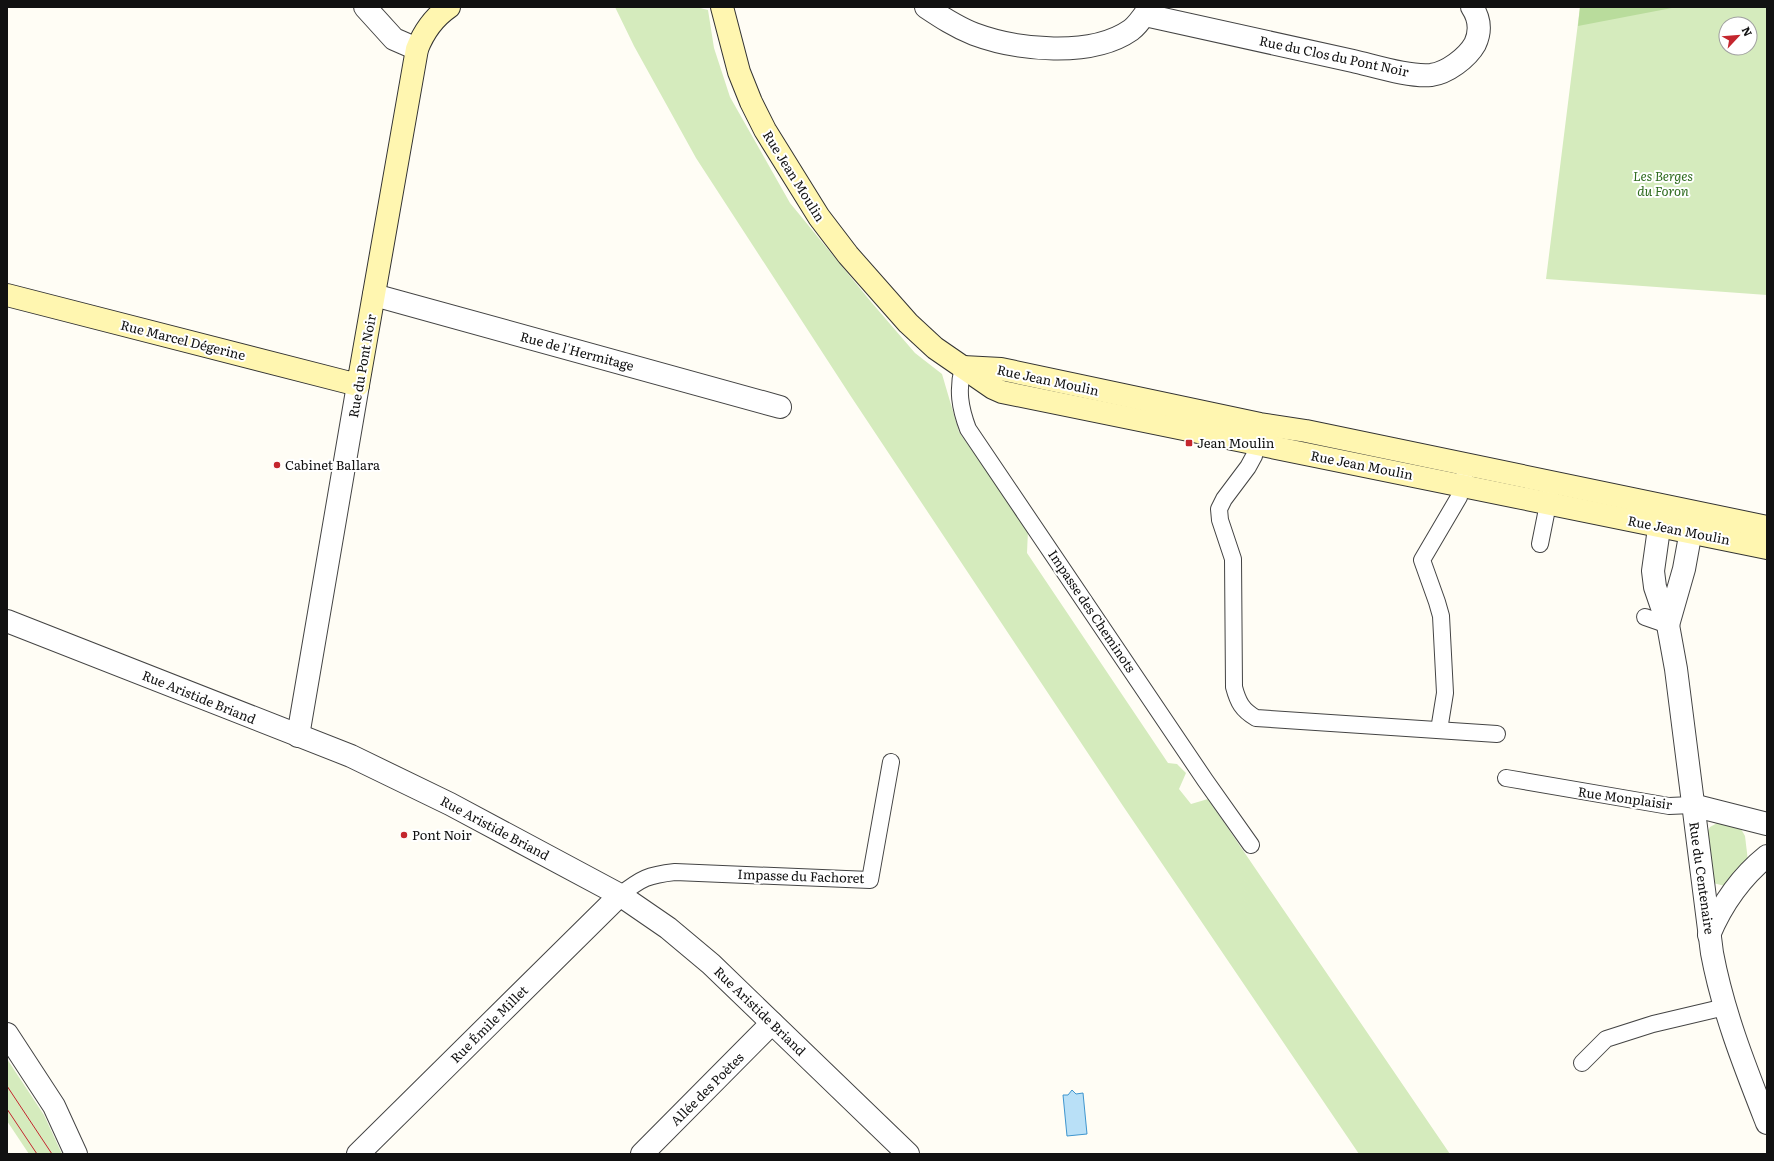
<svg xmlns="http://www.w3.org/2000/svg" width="1774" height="1161" font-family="Literata,serif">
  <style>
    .green { fill: #d5ebbd; fill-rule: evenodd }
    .forest { fill: #b9dc9c }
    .water { fill: #b9e0f7; stroke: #3f96cf }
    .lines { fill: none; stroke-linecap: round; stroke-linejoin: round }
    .lane-casing { stroke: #444; stroke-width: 18 }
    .street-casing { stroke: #444; stroke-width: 24 }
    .secondary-casing { stroke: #333; stroke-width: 24 }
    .lane { stroke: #fff; stroke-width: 16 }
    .street { stroke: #fff; stroke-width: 22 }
    .secondary { stroke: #fff6b0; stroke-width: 22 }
    .tram { stroke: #c4262e; stroke-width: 1 }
    .poi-dot { fill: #c4262e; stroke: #fff; stroke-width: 1.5 }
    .labels { text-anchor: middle; stroke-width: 4; stroke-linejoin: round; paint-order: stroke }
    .street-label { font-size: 13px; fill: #111; stroke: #fff }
    .park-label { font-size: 13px; font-style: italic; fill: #2f6b1f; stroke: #fff }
    .poi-label { font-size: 13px; fill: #111; stroke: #fff; text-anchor: start }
  </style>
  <rect width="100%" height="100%" fill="#fffdf5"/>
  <g class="green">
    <path d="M 615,7 L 696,7 L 708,10 L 714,48 L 730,97 L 790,203 L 872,303 L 915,353 L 942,374 L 959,432 L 1028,530 L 1027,553 L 1168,763 L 1177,764 L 1186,773 L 1179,789 L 1191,804 L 1208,799 L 1450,1154 L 1359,1154 L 1123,806 L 850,395 L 696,158 L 634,46 Z"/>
    <path d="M 1580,7 L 1767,7 L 1767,295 L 1546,279 ZM 1726,24 L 1750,24 L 1750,48 L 1726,48 Z"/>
    <path d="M 1719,822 L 1741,829 L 1745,836 L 1748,861 L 1729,887 L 1713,883 L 1707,833 L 1710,827 Z"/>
    <path d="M 7,1059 L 44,1115 L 62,1154 L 29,1154 L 7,1121 Z"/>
  </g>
  <path class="forest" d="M 1580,7 L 1677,7 L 1578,26 Z"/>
  <path class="water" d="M 1072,1090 L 1076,1094 L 1083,1093 L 1087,1134 L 1067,1136 L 1063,1095 L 1068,1095 Z"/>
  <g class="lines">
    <g class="lane-casing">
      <g id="lane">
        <path d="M 963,367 C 957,390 960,408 968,429 L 1205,780 L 1251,845"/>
        <path d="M 1258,433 L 1254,456 L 1248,467 L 1224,499 L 1219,509 L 1220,520 L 1233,559 L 1234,687 C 1238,702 1242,710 1256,718 L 1497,734"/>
        <path d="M 1540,544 L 1550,494"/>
        <path d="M 1645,617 L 1668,625"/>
        <path d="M 1439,730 L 1445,693 L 1441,616 L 1437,602 L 1422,560 L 1459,497 L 1464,476"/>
        <path d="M 1506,778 L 1669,806 L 1692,805"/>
        <path d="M 620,895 C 642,878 648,875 675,872 L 870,880 L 891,762"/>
        <path d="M 1582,1063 L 1606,1039 L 1653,1024 L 1725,1007"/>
      </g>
    </g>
    <g class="street-casing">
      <g id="street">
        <path d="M 365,7 L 394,39 L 417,49"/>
        <path d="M 926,7 C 941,17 956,27 974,34 C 1017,50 1091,58 1131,30 C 1138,25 1145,14 1150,7"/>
        <path d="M 1145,15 C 1214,30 1283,46 1353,61 C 1375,66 1409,77 1431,75 C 1447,73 1467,58 1475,44 C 1481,31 1480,19 1472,7"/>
        <path d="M 374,295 L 780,407"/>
        <path d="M 1662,507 L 1653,571 L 1655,587 L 1668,625 L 1676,669 L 1712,953 C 1723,1012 1745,1067 1767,1123"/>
        <path d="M 7,621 L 351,756 L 450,804 L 620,895 L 668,928 L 711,964 L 908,1154"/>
        <path d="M 1668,625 L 1684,569 L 1694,514"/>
        <path d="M 298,736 L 358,385"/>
        <path d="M 1692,805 L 1767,824"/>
        <path d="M 1709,935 C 1722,904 1741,877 1767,856"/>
        <path d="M 7,1034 L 54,1106 L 76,1154"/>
        <path d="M 358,1154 L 620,895"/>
        <path d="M 642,1154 L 772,1023"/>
      </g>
    </g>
    <g class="secondary-casing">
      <g id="secondary">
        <path d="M 722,7 L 739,72 L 751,102 L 765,130 L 819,217 L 848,255 L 908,323 L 935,348 L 993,388 L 1002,392 L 1767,548"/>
        <path d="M 7,295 L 358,385 L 417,49 C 424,31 433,18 449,7"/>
        <path d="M 963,367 L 1001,369 L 1260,424 L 1306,431 L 1767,527"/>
      </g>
    </g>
    <use href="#lane" class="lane"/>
    <use href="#street" class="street"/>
    <use href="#secondary" class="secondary"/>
    <g class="tram">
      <path d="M 7,1086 L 52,1154"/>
      <path d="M 7,1109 L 37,1154"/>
    </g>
  </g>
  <g class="poi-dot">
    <rect x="1185" y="439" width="8" height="8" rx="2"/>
    <circle cx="277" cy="465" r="4"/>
    <circle cx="404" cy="835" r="4"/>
  </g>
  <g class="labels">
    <g class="street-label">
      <text transform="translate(1334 56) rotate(12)" y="5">Rue du Clos du Pont Noir</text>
      <text transform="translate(794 176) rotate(58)" y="5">Rue Jean Moulin</text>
      <text transform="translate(183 340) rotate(14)" y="5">Rue Marcel Dégerine</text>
      <text transform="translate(577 351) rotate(15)" y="5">Rue de l'Hermitage</text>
      <text transform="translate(362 366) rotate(-80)" y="5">Rue du Pont Noir</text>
      <text transform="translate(1048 380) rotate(12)" y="5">Rue Jean Moulin</text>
      <text transform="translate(1362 465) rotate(11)" y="5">Rue Jean Moulin</text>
      <text transform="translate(1679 530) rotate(11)" y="5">Rue Jean Moulin</text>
      <text transform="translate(1092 611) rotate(56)" y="5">Impasse des Cheminots</text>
      <text transform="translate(199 697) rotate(22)" y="5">Rue Aristide Briand</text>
      <text transform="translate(1625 798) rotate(8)" y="5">Rue Monplaisir</text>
      <text transform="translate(495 828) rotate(28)" y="5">Rue Aristide Briand</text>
      <text transform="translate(801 876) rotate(2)" y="5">Impasse du Fachoret</text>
      <text transform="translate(1702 878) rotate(82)" y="5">Rue du Centenaire</text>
      <text transform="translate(760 1011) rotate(44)" y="5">Rue Aristide Briand</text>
      <text transform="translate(489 1024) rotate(-45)" y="5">Rue Émile Millet</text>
      <text transform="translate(707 1089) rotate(-45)" y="5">Allée des Poètes</text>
    </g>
    <g class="park-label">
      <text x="1663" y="181">Les Berges<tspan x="1663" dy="15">du Foron</tspan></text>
    </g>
    <g class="poi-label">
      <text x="1197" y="448">Jean Moulin</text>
      <text x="285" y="470">Cabinet Ballara</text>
      <text x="412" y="840">Pont Noir</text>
    </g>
  </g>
  <rect width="1774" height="1161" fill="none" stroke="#111111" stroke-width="16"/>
  <g transform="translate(1738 36) rotate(64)"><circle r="19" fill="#ffffff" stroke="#a0a0a0"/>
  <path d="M0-3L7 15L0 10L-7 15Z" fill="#c4262e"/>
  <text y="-6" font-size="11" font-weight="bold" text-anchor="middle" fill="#111111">N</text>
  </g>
</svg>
